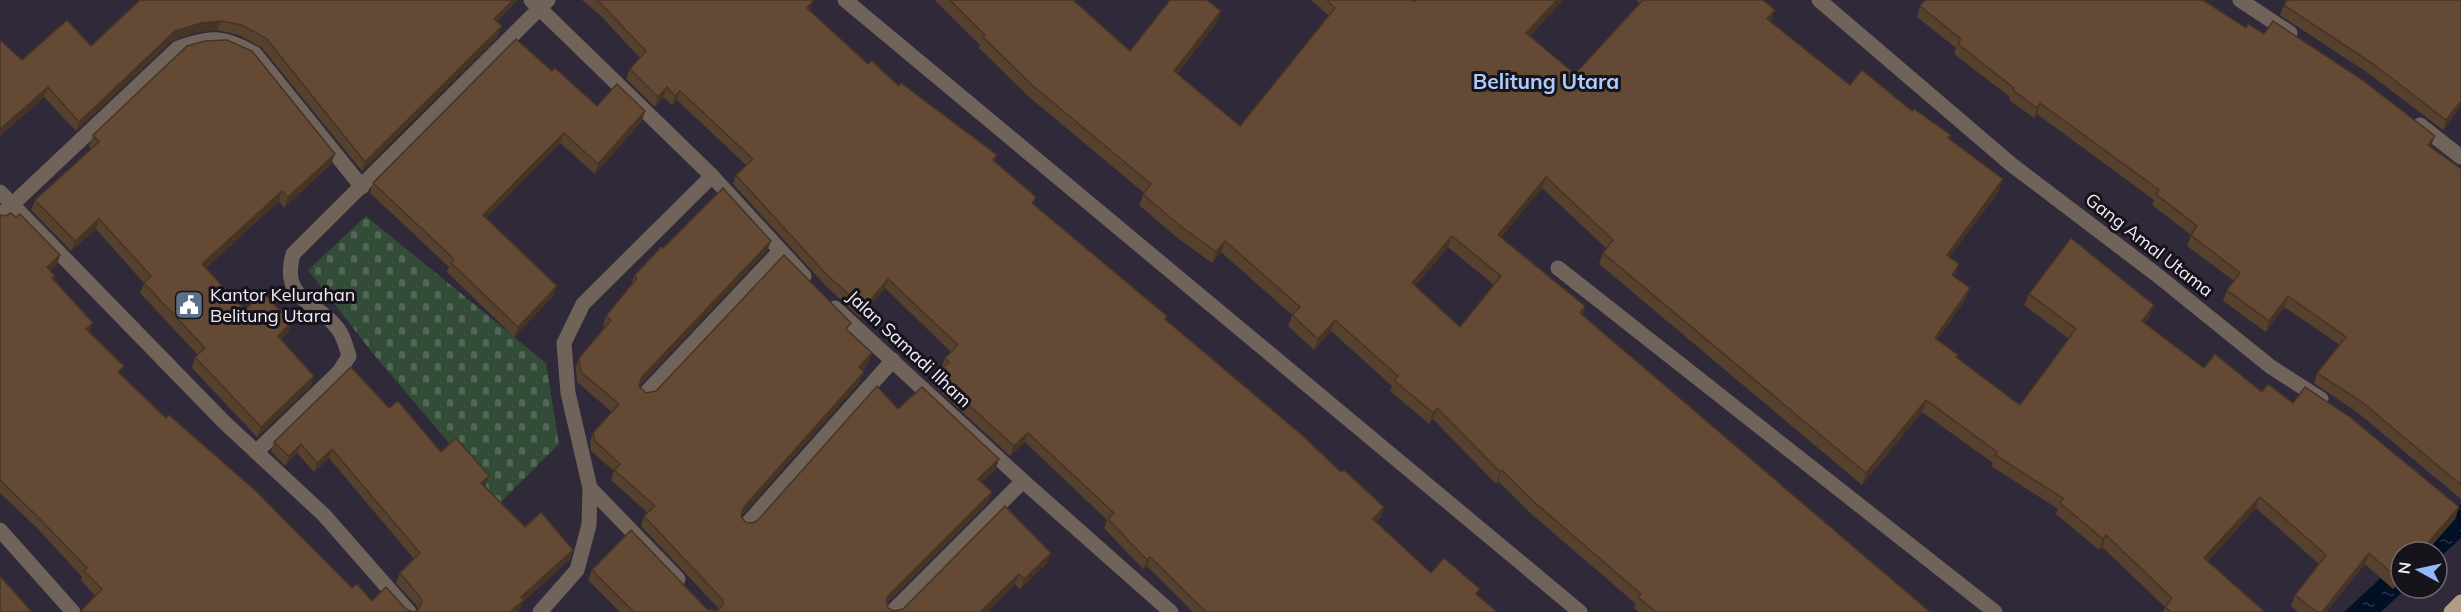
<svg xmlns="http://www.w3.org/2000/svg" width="2461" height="612" font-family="Mulish,sans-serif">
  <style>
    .cemetery { fill: url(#cemetery-stones) }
    .water { fill: url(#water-ripples) }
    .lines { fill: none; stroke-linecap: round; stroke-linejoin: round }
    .lane { stroke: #70645a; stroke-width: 15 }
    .street { stroke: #70645a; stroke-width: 15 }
    .primary { stroke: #b39b86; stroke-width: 15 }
    .wall { fill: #56402e; fill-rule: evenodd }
    .shaded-wall { fill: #463425 }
    .building { fill: #644a35; stroke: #463425; stroke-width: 1.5; fill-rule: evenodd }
    .labels { text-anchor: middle; stroke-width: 6; stroke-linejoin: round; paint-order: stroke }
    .street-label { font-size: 18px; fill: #f1ecf7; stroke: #16131a }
    .poi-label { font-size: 18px; fill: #f1ecf7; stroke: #16131a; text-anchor: start }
    .quarter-label { font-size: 21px; font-weight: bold; fill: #aecbff; stroke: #16131a }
  </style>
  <defs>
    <pattern id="cemetery-stones" width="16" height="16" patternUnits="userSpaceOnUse" patternTransform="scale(1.5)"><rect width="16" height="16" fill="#334c37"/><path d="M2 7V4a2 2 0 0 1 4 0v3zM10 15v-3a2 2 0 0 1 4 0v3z" fill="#516655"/></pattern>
    <pattern id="water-ripples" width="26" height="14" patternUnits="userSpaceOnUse" patternTransform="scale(1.5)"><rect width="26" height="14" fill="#011125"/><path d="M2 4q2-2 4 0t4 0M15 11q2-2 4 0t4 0" fill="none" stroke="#263445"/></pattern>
  </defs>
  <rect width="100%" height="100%" fill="#302939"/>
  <path class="cemetery" d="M 366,216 L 546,363 L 559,444 L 500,503 L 375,356 L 308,270 Z"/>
  <g class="water">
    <path d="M 2461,504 L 2461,538 L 2437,560 L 2437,552 L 2409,552 Z"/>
    <path d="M 2401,559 L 2401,588 L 2407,588 L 2381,612 L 2344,612 Z"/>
  </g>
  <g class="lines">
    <path class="lane" d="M 1558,268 L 1995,612"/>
    <g class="street">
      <path d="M 531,0 L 712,176 L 804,276"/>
      <path d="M 845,0 L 1580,612"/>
      <path d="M 1819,0 L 2012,165 L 2157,275 L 2271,367 L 2321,399"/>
      <path d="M 2240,0 L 2290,33"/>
      <path d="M 2420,125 L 2461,157"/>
      <path d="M 0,192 L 224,422 L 324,515 L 409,612"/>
      <path d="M 0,216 L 178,48 C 211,36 224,36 255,54 L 362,187"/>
      <path d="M 835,308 L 1023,481 L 1171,612"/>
      <path d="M 645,394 L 780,251"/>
      <path d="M 256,452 L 339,372 L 349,356 C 346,347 344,337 338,329 C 317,300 280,301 293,254 L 548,0"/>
      <path d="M 590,488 L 678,579"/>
      <path d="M 747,524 L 893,360"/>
      <path d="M 0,530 L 73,612"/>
      <path d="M 540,612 L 577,570 L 589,525 L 590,488 L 568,393 L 564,343 L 583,304 L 712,176"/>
      <path d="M 892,612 L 1023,481"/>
    </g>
    <path class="primary" d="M 2451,612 L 2461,602"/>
  </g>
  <g class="wall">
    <path d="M 140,0 L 497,22 L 502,26 L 498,36 L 362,171 L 262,48 L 239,35 L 217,30 L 197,32 L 172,41 L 76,131 L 44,97 L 0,136 L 0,40 L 22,60 L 91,46 Z"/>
    <path d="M 582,0 L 814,0 L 809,11 L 868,64 L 899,86 L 994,161 L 1034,204 L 1165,319 L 1381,517 L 1376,522 L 1431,573 L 1478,596 L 1497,612 L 1193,612 L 1147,566 L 1143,569 L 1104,528 L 1107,520 L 1025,442 L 1010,456 L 932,384 L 936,375 L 942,369 L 941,368 L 945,358 L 951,352 L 885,288 L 860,318 L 824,284 L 733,184 L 736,175 L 746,165 L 677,100 L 672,105 L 663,97 L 655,107 L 626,79 L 630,69 L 640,58 L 600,15 Z"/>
    <path d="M 935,0 L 1073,0 L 1130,51 L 1217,22 L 1177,74 L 1240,126 L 1329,16 L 1311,0 L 1412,0 L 1414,2 L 1416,0 L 1563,0 L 1530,36 L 1575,74 L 1640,3 L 1636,0 L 1763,0 L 1770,21 L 1850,85 L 1912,111 L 1951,135 L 1949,139 L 1999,191 L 1949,257 L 1954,276 L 1970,288 L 1966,299 L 1937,340 L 1958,355 L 1957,358 L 2020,405 L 2069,339 L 2024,305 L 2029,294 L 2150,316 L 2145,323 L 2204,368 L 2293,403 L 2459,507 L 2455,519 L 2393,589 L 2365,564 L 2326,612 L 2298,612 L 2291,606 L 2295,595 L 2319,564 L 2256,508 L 2208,561 L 2265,612 L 2163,612 L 2165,607 L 2102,547 L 2099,550 L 2056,514 L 2058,509 L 1991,466 L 1993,463 L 1922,412 L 1862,485 L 1599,264 L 1603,253 L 1606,248 L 1542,188 L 1501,237 L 1585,306 L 1582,315 L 1930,612 L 1639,612 L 1634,608 L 1636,604 L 1529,512 L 1498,481 L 1496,484 L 1433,419 L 1429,424 L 1390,391 L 1392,386 L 1331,331 L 1314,350 L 1288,326 L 1292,315 L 1221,252 L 1212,263 L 1175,236 L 1139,205 L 1144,193 L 1028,96 L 979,48 L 980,45 ZM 1448,247 L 1494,285 L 1460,327 L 1415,286 Z"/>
    <path d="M 2461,0 L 2461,106 L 2443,130 L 2368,73 L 2280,15 L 2284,5 Z"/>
    <path d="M 1920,6 L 2430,147 L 2461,169 L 2461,499 L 2358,413 L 2314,383 L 2317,373 L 2340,345 L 2284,307 L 2266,332 L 2223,301 L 2227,290 L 2234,281 L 2187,246 L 2191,235 L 2152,205 L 2154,200 L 2037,114 L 2034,118 L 2009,100 L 2010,97 L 1954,54 L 1956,48 L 1917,17 Z"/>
    <path d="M 552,71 L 597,106 L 645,111 L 642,121 L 595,174 L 560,143 L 486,218 L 557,286 L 553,296 L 514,337 L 447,272 L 449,267 L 370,193 L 373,183 Z"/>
    <path d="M 93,135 L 331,164 L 284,208 L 279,201 L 206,268 L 245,310 L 291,323 L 288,333 L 281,339 L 311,386 L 257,437 L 192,368 L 195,357 L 198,355 L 140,293 L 144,283 L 96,229 L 71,251 L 31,210 L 35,200 L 92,149 L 89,146 Z"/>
    <path d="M 0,215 L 60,255 L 57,264 L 50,270 L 55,276 L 54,279 L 90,332 L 121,374 L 166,418 L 352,588 L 372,601 L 406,609 L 95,596 L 81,580 L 82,577 L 38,529 L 0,493 Z"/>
    <path d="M 771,241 L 767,251 L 639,386 L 646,393 L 656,391 L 849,331 L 869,363 L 862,370 L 860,382 L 741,516 L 745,522 L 753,523 L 758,520 L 898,409 L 996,469 L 982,482 L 992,492 L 988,502 L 887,603 L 888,608 L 894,611 L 903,609 L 1051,553 L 1047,563 L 1020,589 L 1015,584 L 987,612 L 620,612 L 588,580 L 592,570 L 707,609 L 717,611 L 719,609 L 641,526 L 644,516 L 648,513 L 611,480 L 614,471 L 591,451 L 590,443 L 593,433 L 612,412 L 577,382 L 576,368 L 579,358 L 605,327 L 603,326 L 606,316 L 631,286 L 634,276 L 663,248 Z"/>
    <path d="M 389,408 L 441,452 L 486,485 L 485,487 L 525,527 L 570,559 L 523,602 L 520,609 L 517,612 L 414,612 L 418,610 L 417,606 L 396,583 L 400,573 L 414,559 L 329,458 L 314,472 L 297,453 L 285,466 L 271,451 L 274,442 Z"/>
  </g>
  <g class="shaded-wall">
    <path d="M 513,0 L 518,0 L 491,29 L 494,19 Z"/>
    <path d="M 814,0 L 810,10 L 803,18 L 807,8 Z"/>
    <path d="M 1557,0 L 1563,0 L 1522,45 L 1526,33 Z"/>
    <path d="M 1775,10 L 1771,21 L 1763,30 L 1767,19 Z"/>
    <path d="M 1221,11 L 1217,22 L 1170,82 L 1174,71 Z"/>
    <path d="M 221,21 L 217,30 L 197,32 L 172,41 L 76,131 L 79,122 L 175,31 L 201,23 Z"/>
    <path d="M 502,26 L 498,36 L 362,171 L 365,162 Z"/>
    <path d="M 48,87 L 44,97 L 0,136 L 0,129 Z"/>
    <path d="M 667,87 L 663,97 L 655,107 L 658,97 Z"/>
    <path d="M 680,91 L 677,100 L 672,105 L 675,96 Z"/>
    <path d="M 2461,101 L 2461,106 L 2443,130 L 2446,120 Z"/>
    <path d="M 2040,103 L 2037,114 L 2034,118 L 2037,108 Z"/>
    <path d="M 645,111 L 642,121 L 595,174 L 598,164 Z"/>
    <path d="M 564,133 L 560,143 L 479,225 L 483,215 Z"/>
    <path d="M 2435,136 L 2431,146 L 2424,155 L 2428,145 Z"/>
    <path d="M 335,154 L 331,164 L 284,208 L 288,197 Z"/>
    <path d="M 1546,177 L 1542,188 L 1494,246 L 1498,235 Z"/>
    <path d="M 2003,179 L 1999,191 L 1943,266 L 1947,255 Z"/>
    <path d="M 282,191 L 279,201 L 199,275 L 202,264 Z"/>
    <path d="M 99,219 L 96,229 L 71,251 L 75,241 Z"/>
    <path d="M 1452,236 L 1448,247 L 1408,294 L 1412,283 Z"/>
    <path d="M 771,241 L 767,251 L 638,387 L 642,377 Z"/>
    <path d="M 1225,241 L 1221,252 L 1212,263 L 1216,252 Z"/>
    <path d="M 60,255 L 57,264 L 43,276 L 47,267 Z"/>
    <path d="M 1959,264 L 1955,276 L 1948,286 L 1952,275 Z"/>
    <path d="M 888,279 L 885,288 L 860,318 L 864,308 Z"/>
    <path d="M 557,286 L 553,296 L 514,337 L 518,327 Z"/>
    <path d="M 1970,288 L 1966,299 L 1930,349 L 1935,338 Z"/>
    <path d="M 2288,296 L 2284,307 L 2266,332 L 2269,321 Z"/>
    <path d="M 2154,305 L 2150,316 L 2138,332 L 2142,321 Z"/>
    <path d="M 1335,320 L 1331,331 L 1314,350 L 1318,339 Z"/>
    <path d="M 93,323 L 90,332 L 83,339 L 86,329 Z"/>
    <path d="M 291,323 L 288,333 L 274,346 L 278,336 Z"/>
    <path d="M 872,353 L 869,363 L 856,377 L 859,367 Z"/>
    <path d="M 864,372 L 860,382 L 740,518 L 743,508 Z"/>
    <path d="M 314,376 L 311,386 L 257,437 L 261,427 Z"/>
    <path d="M 1926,400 L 1922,412 L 1862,485 L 1866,473 Z"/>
    <path d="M 1437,408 L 1433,419 L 1429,424 L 1433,413 Z"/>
    <path d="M 1028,433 L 1025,442 L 1010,456 L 1014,446 Z"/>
    <path d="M 301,444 L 297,453 L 285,466 L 289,456 Z"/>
    <path d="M 332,449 L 329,458 L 314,472 L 317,463 Z"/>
    <path d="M 999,459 L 996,469 L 975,489 L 978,479 Z"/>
    <path d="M 1502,470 L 1498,481 L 1496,484 L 1500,472 Z"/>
    <path d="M 489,476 L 486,485 L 478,493 L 481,483 Z"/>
    <path d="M 992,492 L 988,502 L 885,605 L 889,595 Z"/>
    <path d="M 2260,497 L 2256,508 L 2200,569 L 2204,558 Z"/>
    <path d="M 1384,507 L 1381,517 L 1370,528 L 1373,519 Z"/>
    <path d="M 2459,507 L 2455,519 L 2426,552 L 2420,552 Z"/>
    <path d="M 2106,535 L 2102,547 L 2099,550 L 2103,539 Z"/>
    <path d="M 573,550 L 570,559 L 523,602 L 520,609 L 517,612 L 510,612 L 521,597 Z"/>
    <path d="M 1051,553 L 1047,563 L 1020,589 L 1024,579 Z"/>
    <path d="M 2369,553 L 2365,564 L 2326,612 L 2322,612 Z"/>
    <path d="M 1150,557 L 1147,566 L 1143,569 L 1147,560 Z"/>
    <path d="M 2401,573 L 2401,580 L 2393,589 L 2397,578 Z"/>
    <path d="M 1019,574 L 1015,584 L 987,612 L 980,612 Z"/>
  </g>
  <g class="building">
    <path d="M 140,0 L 513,0 L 494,19 L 502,26 L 365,162 L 266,38 L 242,25 L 221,21 L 201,23 L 175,31 L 79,122 L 48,87 L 0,129 L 0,40 L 22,60 L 67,20 L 91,46 Z"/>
    <path d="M 597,0 L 814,0 L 807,8 L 868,64 L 872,61 L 899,86 L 901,83 L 997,155 L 993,160 L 1036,197 L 1032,203 L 1167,316 L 1165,319 L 1302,435 L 1341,472 L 1344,470 L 1384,507 L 1373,519 L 1431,573 L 1444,558 L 1480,589 L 1476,594 L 1497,612 L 1206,612 L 1150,557 L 1147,560 L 1108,519 L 1114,513 L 1028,433 L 1014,446 L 936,375 L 949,362 L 945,358 L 958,345 L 888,279 L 864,308 L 827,275 L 736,175 L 753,159 L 680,91 L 675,96 L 667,87 L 658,97 L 630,69 L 646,51 L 603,6 Z"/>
    <path d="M 950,0 L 1073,0 L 1130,51 L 1170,0 L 1207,0 L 1221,11 L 1174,71 L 1240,126 L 1335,8 L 1327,0 L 1412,0 L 1414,2 L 1416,0 L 1557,0 L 1526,33 L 1575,74 L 1643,0 L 1763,0 L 1775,10 L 1767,19 L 1850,85 L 1862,70 L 1912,111 L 1914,109 L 1951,135 L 1948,138 L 2003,179 L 1947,255 L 1959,264 L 1952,275 L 1970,288 L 1935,338 L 1958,355 L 1956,357 L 2020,405 L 2076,329 L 2029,294 L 2071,238 L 2154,305 L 2142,321 L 2204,368 L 2215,354 L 2262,392 L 2268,384 L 2293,403 L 2305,387 L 2350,417 L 2459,507 L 2420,552 L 2401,552 L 2401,573 L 2397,578 L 2369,553 L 2322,612 L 2317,612 L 2295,595 L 2326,555 L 2260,497 L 2204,558 L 2265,612 L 2171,612 L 2165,607 L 2172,598 L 2106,535 L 2103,539 L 2060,503 L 2064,499 L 1995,455 L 1997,452 L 1926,400 L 1866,473 L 1603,253 L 1613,240 L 1546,177 L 1498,235 L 1585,306 L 1580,313 L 1930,612 L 1656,612 L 1638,597 L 1641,594 L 1533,501 L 1502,470 L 1500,472 L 1437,408 L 1433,413 L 1394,380 L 1398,376 L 1335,320 L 1318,339 L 1292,315 L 1300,307 L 1225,241 L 1216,252 L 1179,225 L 1143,194 L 1151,184 L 1032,85 L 983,37 L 985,35 ZM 1452,236 L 1501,276 L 1460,327 L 1412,283 Z"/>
    <path d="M 1925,0 L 2203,0 L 2246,28 L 2248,24 L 2264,34 L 2273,21 L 2361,79 L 2435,136 L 2428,145 L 2461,169 L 2461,485 L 2362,402 L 2317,373 L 2346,337 L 2288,296 L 2269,321 L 2227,290 L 2240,273 L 2191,235 L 2197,226 L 2156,194 L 2159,190 L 2040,103 L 2037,108 L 2013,90 L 2014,88 L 1958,44 L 1961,39 L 1920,6 Z"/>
    <path d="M 2287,0 L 2461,0 L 2461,101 L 2446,120 L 2372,63 L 2284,5 Z"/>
    <path d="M 516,39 L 552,71 L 555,68 L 597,106 L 617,84 L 645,111 L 598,164 L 564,133 L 483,215 L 557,286 L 518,327 L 451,263 L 454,259 L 373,183 Z"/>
    <path d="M 227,40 L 252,51 L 335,154 L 288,197 L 282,191 L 202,264 L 245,310 L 263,292 L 291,323 L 278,336 L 314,376 L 261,427 L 195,357 L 205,348 L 144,283 L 151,276 L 99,219 L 75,241 L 35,200 L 99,142 L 93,135 L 187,46 L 205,41 Z"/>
    <path d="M 723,188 L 771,241 L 642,377 L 639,386 L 646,393 L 656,391 L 784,255 L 851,323 L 846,329 L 872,353 L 859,367 L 864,372 L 743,508 L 741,516 L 745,522 L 753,523 L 758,520 L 877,386 L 898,409 L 922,387 L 999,459 L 978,479 L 992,492 L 889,595 L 886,600 L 888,608 L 894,611 L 903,609 L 1005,506 L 1051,553 L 1024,579 L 1019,574 L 980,612 L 634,612 L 592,570 L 631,530 L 707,609 L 717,611 L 723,605 L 723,600 L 644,516 L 655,506 L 614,470 L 620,464 L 595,441 L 593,433 L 619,404 L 581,372 L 579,358 L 611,320 L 606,316 L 637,278 L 634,276 L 661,247 L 663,248 Z"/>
    <path d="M 11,213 L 16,217 L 20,214 L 60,255 L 47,267 L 55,276 L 52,278 L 93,323 L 86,329 L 124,366 L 118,372 L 166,418 L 169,415 L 256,491 L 352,588 L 357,584 L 372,601 L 386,587 L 406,609 L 413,612 L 80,612 L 102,589 L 84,571 L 87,568 L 41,520 L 0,480 L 0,215 L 5,216 Z"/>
    <path d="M 351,367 L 389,408 L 398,401 L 441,452 L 456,438 L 489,476 L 481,483 L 525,527 L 541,512 L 573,550 L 521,597 L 524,600 L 510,612 L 414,612 L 419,609 L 422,601 L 420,597 L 400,573 L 420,553 L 332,449 L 317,463 L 301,444 L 289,456 L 274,442 Z"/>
    <path d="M 0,576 L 32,612 L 0,612 Z"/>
  </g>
  <defs>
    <g id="civic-square" transform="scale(1.5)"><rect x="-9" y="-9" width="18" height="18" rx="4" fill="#5c6f8a" stroke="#16131a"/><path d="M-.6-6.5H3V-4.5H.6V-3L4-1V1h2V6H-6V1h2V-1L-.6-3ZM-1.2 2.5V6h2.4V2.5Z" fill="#fff"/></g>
  </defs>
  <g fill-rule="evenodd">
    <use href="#civic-square" x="189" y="305"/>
  </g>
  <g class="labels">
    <g class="street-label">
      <text transform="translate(2149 245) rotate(38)" y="6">Gang Amal Utama</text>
      <text transform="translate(909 349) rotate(43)" y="6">Jalan Samadi Ilham</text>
    </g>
    <g class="poi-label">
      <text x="210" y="301">Kantor Kelurahan<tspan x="210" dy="21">Belitung Utara</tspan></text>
    </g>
    <g class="quarter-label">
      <text x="1546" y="89">Belitung Utara</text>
    </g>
  </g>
  <g transform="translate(2419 570) rotate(278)"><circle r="28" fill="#16131a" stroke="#6e6a72" stroke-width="1.5"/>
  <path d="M0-4.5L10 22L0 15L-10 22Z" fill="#92b7fd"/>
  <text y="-9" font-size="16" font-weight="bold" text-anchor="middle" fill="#f1ecf7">N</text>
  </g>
</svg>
